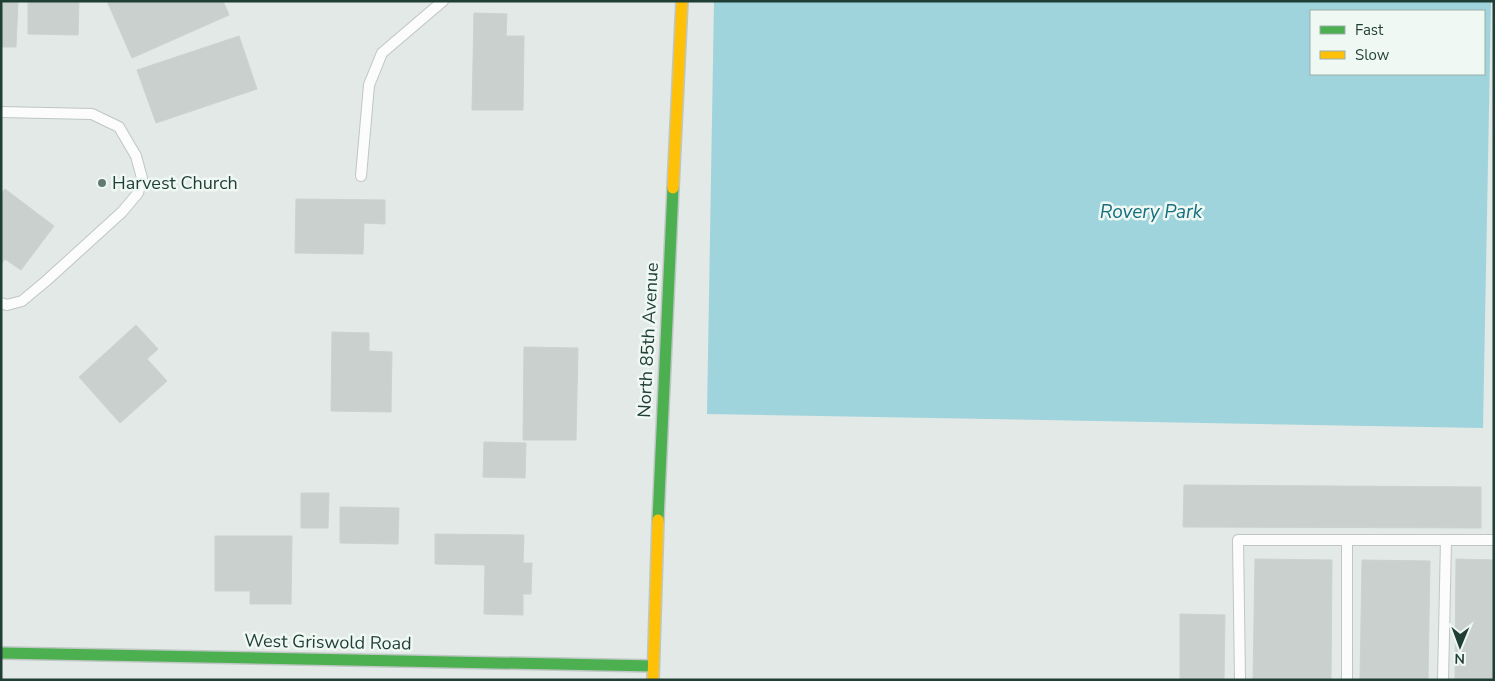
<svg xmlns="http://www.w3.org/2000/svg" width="1495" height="681" font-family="'Nunito Sans',sans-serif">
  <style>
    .water { fill: #9fd4dc; fill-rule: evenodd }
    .building { fill: #cad0cd; stroke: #cbd2cf }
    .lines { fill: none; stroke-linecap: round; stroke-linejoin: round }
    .lane-casing { stroke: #bfc6c3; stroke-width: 12 }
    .fast-casing { stroke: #bec7c3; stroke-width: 14 }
    .slow-casing { stroke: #bec7c3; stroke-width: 14 }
    .lane { stroke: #fbfcfb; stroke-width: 10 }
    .fast { stroke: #4caf50; stroke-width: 11 }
    .slow { stroke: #ffc107; stroke-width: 11 }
    .poi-dot { fill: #637a73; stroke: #f0f8f4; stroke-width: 2 }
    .labels { text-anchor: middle; stroke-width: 5; stroke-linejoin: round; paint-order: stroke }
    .poi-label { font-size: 18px; fill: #1f3e35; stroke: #f0f8f4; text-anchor: start }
    .street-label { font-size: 18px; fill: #1f3e35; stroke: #f0f8f4 }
    .water-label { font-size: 19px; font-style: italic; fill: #146f7f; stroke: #f0f8f4 }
  </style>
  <rect width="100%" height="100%" fill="#e2e9e6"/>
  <path class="water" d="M 714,1 L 1491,1 L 1483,428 L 707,414 ZM 1311,11 L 1484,11 L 1484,74 L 1311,74 Z"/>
  <g class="building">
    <path d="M 1,1 L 18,1 L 16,47 L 1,47 Z"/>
    <path d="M 28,1 L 79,1 L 78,35 L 28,34 Z"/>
    <path d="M 107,1 L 223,1 L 229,15 L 132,58 Z"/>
    <path d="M 474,13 L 507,14 L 506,36 L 524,36 L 523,110 L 472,110 Z"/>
    <path d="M 239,36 L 257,89 L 156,123 L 137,70 Z"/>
    <path d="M 5,189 L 54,226 L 21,270 L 5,259 L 1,264 L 1,194 Z"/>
    <path d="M 296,199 L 385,200 L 385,224 L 364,223 L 363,254 L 295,253 Z"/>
    <path d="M 136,325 L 158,349 L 147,359 L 167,381 L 120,423 L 79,377 Z"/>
    <path d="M 332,332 L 369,333 L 369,351 L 392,352 L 391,412 L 331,411 Z"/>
    <path d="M 524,347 L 578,348 L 576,440 L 523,440 Z"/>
    <path d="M 484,442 L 526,443 L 525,478 L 483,477 Z"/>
    <path d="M 1184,485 L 1481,487 L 1481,528 L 1183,527 Z"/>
    <path d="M 301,493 L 329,493 L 328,528 L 301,528 Z"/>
    <path d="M 340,507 L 399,508 L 398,544 L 340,543 Z"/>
    <path d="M 435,534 L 524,535 L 523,563 L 532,563 L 531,594 L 523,594 L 523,615 L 484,614 L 485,565 L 435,564 Z"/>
    <path d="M 215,536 L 292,536 L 291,604 L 250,604 L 250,591 L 215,591 Z"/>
    <path d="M 1255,559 L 1332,560 L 1331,680 L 1253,680 Z"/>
    <path d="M 1456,559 L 1494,560 L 1494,680 L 1455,680 Z"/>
    <path d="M 1362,560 L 1430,561 L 1428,680 L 1360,680 Z"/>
    <path d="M 1180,614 L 1225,615 L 1224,680 L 1180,680 Z"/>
  </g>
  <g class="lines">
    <g class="lane-casing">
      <g id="lane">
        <path d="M 1,112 L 92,114 L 119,127 L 136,156 L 142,178 L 138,193 L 122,212 L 46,281 L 22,301 L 7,305 L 1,303"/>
        <path d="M 361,176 L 369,85 L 382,53 L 443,1"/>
        <path d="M 1347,540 L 1347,680"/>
        <path d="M 1240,680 L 1238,540 L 1494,540"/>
        <path d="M 1443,680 L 1446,540"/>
      </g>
    </g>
    <g class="fast-casing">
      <g id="fast">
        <path d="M 658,520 L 673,188"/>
        <path d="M 1,653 L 653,666"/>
      </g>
    </g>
    <g class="slow-casing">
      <g id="slow">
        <path d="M 673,188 L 682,1"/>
        <path d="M 653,680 L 658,520"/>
      </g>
    </g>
    <use href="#lane" class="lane"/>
    <use href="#fast" class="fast"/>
    <use href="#slow" class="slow"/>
  </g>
  <circle class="poi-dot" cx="102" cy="183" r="5"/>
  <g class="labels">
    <g class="poi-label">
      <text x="112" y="189">Harvest Church</text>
    </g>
    <g class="street-label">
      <text transform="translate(648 340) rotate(-87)" y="6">North 85th Avenue</text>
      <text transform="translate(328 642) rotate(1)" y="6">West Griswold Road</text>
    </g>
    <g class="water-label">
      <text x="1151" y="218">Rovery Park</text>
    </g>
  </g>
  <rect width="1495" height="681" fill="none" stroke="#1f3e35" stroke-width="5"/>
  <rect x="1310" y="10" width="175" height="65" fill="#f0f8f4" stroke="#9caea8"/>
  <rect x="1320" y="26" width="25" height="8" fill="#4caf50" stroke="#9caea8"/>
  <text x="1355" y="35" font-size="15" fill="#1f3e35">Fast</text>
  <rect x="1320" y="51" width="25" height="8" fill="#ffc107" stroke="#9caea8"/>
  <text x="1355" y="60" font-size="15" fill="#1f3e35">Slow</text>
  <g transform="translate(1460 646) rotate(181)" stroke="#f0f8f4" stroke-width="4" paint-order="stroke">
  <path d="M0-4L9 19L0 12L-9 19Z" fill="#1f3e35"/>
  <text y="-8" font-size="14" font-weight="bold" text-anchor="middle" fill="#1f3e35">N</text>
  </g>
</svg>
